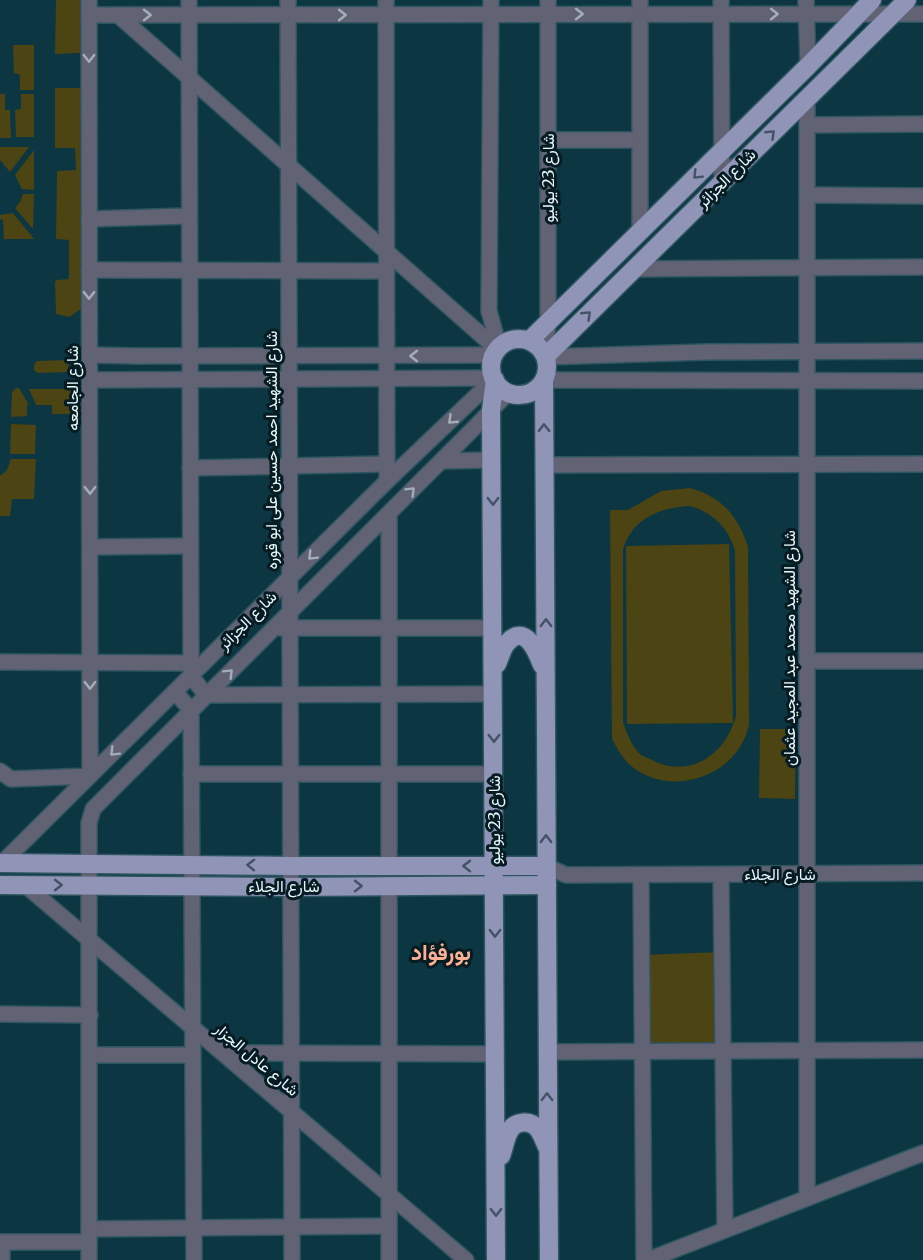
<svg xmlns="http://www.w3.org/2000/svg" width="923" height="1260" font-family="Merriweather,Vazirmatn,serif">
  <style>
    .green { fill: #4c4412; fill-rule: evenodd }
    .lines { fill: none; stroke-linecap: round; stroke-linejoin: round }
    .minor-casing { stroke: #2e5560; stroke-width: 18 }
    .major-casing { stroke: #2e5560; stroke-width: 21 }
    .minor { stroke: #616375; stroke-width: 15 }
    .major { stroke: #9095b8; stroke-width: 18 }
    .oneway { stroke: #a4aeba }
    .oneway2 { stroke: #445266 }
    .labels { text-anchor: middle; stroke-width: 6; stroke-linejoin: round; paint-order: stroke }
    .street-label { font-size: 16px; fill: #e8f8fe; stroke: #061c22 }
    .district-label { font-size: 22px; font-weight: bold; fill: #feb095; stroke: #061c22 }
  </style>
  <rect width="100%" height="100%" fill="#0b3642"/>
  <g class="green">
    <path d="M 56,0 L 82,0 L 82,53 L 55,54 Z"/>
    <path d="M 13,45 L 34,45 L 34,90 L 20,90 L 20,75 L 14,73 Z"/>
    <path d="M 55,88 L 82,88 L 81,309 L 69,317 L 56,314 L 55,282 L 57,280 L 69,279 L 69,240 L 56,239 L 57,171 L 76,170 L 75,148 L 55,148 Z"/>
    <path d="M 0,94 L 5,94 L 5,110 L 10,110 L 11,138 L 0,138 Z"/>
    <path d="M 21,94 L 34,94 L 34,137 L 16,137 L 15,110 L 21,109 Z"/>
    <path d="M 0,147 L 29,147 L 10,172 L 0,160 Z"/>
    <path d="M 34,150 L 34,190 L 22,189 L 15,175 Z"/>
    <path d="M 23,194 L 34,194 L 33,229 L 15,208 L 20,202 Z"/>
    <path d="M 13,213 L 34,239 L 4,239 L 3,220 L 0,219 L 0,215 Z"/>
    <path d="M 69,360 L 68,372 L 38,373 L 34,370 L 34,365 L 37,361 Z"/>
    <path d="M 16,388 L 19,388 L 29,405 L 27,405 L 27,416 L 11,417 L 12,392 Z"/>
    <path d="M 29,389 L 72,389 L 72,400 L 82,401 L 81,414 L 52,414 L 52,405 L 36,405 Z"/>
    <path d="M 11,424 L 36,425 L 35,454 L 10,454 Z"/>
    <path d="M 11,459 L 36,459 L 34,499 L 12,499 L 10,516 L 0,516 L 0,476 L 7,470 Z"/>
    <path d="M 690,488 C 721,496 739,517 748,547 L 749,725 C 738,776 672,799 631,766 C 623,759 617,748 612,739 L 610,510 L 628,510 L 661,491 ZM 690,506 C 712,512 728,527 735,550 L 736,716 C 726,753 692,779 654,761 C 650,759 645,757 641,755 C 632,747 627,734 623,722 L 623,550 C 631,519 661,507 690,506 Z"/>
    <path d="M 729,544 L 733,723 L 627,724 L 626,546 Z"/>
    <path d="M 760,729 L 796,729 L 795,799 L 759,798 Z"/>
    <path d="M 722,952 L 723,1051 L 643,1051 L 642,955 Z"/>
  </g>
  <g class="lines">
    <g class="minor-casing">
      <g id="minor">
        <path d="M 189,0 L 191,676 L 206,695 L 494,694"/>
        <path d="M 288,0 L 292,1260"/>
        <path d="M 386,0 L 387,481"/>
        <path d="M 491,0 L 489,311 L 499,347"/>
        <path d="M 721,0 L 722,181"/>
        <path d="M 806,0 L 808,66"/>
        <path d="M 89,15 L 923,14"/>
        <path d="M 118,15 L 497,349"/>
        <path d="M 807,98 L 807,1198"/>
        <path d="M 807,125 L 923,124"/>
        <path d="M 548,140 L 640,140"/>
        <path d="M 807,195 L 923,196"/>
        <path d="M 89,219 L 189,216"/>
        <path d="M 640,232 L 640,0"/>
        <path d="M 634,269 L 923,267"/>
        <path d="M 89,270 L 387,271"/>
        <path d="M 90,355 L 136,356 L 493,355"/>
        <path d="M 545,355 L 548,322 L 548,0"/>
        <path d="M 546,357 L 705,352 L 923,351"/>
        <path d="M 90,380 L 493,378"/>
        <path d="M 544,380 L 923,381"/>
        <path d="M 442,461 L 492,460"/>
        <path d="M 545,465 L 923,464"/>
        <path d="M 190,468 L 387,464"/>
        <path d="M 389,514 L 389,865"/>
        <path d="M 90,547 L 190,546"/>
        <path d="M 280,628 L 493,628"/>
        <path d="M 807,661 L 923,661"/>
        <path d="M 0,662 L 191,663"/>
        <path d="M 175,692 L 191,710 L 194,1260"/>
        <path d="M 0,771 L 11,779 L 90,776 L 89,0"/>
        <path d="M 191,774 L 494,774"/>
        <path d="M 2,863 L 387,481 L 494,379"/>
        <path d="M 546,866 L 566,875 L 923,873"/>
        <path d="M 641,875 L 644,1260"/>
        <path d="M 721,875 L 725,1230"/>
        <path d="M 25,885 L 466,1260"/>
        <path d="M 0,1014 L 90,1015"/>
        <path d="M 547,1052 L 923,1050"/>
        <path d="M 223,1053 L 495,1054"/>
        <path d="M 90,1055 L 193,1055"/>
        <path d="M 89,1229 L 389,1226"/>
        <path d="M 0,1242 L 89,1242"/>
        <path d="M 2,1260 L 2,1242"/>
        <path d="M 89,1260 L 89,823 L 93,809 L 475,427 L 508,393"/>
        <path d="M 389,1260 L 389,886"/>
        <path d="M 648,1260 L 923,1153"/>
      </g>
    </g>
    <g class="major-casing">
      <g id="major">
        <circle cx="519" cy="367" r="28"/>
        <path d="M 530,340 L 808,66 L 872,0"/>
        <path d="M 546,356 L 907,0"/>
        <path d="M 495,380 L 491,410 L 496,1260"/>
        <path d="M 544,381 L 549,1260"/>
        <path d="M 497,664 C 500,658 502,648 507,643 C 525,622 537,652 542,665"/>
        <path d="M 0,863 L 291,866 L 546,866"/>
        <path d="M 0,885 L 291,887 L 547,885"/>
        <path d="M 501,1156 C 504,1149 505,1139 509,1132 C 514,1121 530,1119 538,1129 C 542,1134 544,1141 547,1147"/>
      </g>
    </g>
    <use href="#minor" class="minor"/>
    <use href="#major" class="major"/>
  </g>
  <defs><path id="oneway-chevron" d="M-2-3.5L2.5 0L-2 3.5" fill="none" stroke-width="1.6" stroke-linecap="round" stroke-linejoin="round" transform="scale(1.5)"/></defs>
  <g class="oneway">
    <use href="#oneway-chevron" transform="translate(579 14)"/>
    <use href="#oneway-chevron" transform="translate(774 14)"/>
    <use href="#oneway-chevron" transform="translate(147 15)"/>
    <use href="#oneway-chevron" transform="translate(342 15)"/>
    <use href="#oneway-chevron" transform="translate(89 58) rotate(90)"/>
    <use href="#oneway-chevron" transform="translate(89 295) rotate(90)"/>
    <use href="#oneway-chevron" transform="translate(414 356) rotate(180)"/>
    <use href="#oneway-chevron" transform="translate(452 420) rotate(136)"/>
    <use href="#oneway-chevron" transform="translate(90 490) rotate(90)"/>
    <use href="#oneway-chevron" transform="translate(411 491) rotate(-45)"/>
    <use href="#oneway-chevron" transform="translate(312 556) rotate(135)"/>
    <use href="#oneway-chevron" transform="translate(229 673) rotate(-45)"/>
    <use href="#oneway-chevron" transform="translate(90 685) rotate(90)"/>
    <use href="#oneway-chevron" transform="translate(114 752) rotate(135)"/>
  </g>
  <g class="oneway2">
    <use href="#oneway-chevron" transform="translate(771 134) rotate(-44)"/>
    <use href="#oneway-chevron" transform="translate(697 175) rotate(135)"/>
    <use href="#oneway-chevron" transform="translate(587 315) rotate(-44)"/>
    <use href="#oneway-chevron" transform="translate(544 428) rotate(-91)"/>
    <use href="#oneway-chevron" transform="translate(493 501) rotate(90)"/>
    <use href="#oneway-chevron" transform="translate(546 623) rotate(-90)"/>
    <use href="#oneway-chevron" transform="translate(494 738) rotate(90)"/>
    <use href="#oneway-chevron" transform="translate(546 839) rotate(-90)"/>
    <use href="#oneway-chevron" transform="translate(251 865) rotate(-179)"/>
    <use href="#oneway-chevron" transform="translate(467 866) rotate(-180)"/>
    <use href="#oneway-chevron" transform="translate(58 885)"/>
    <use href="#oneway-chevron" transform="translate(358 886)"/>
    <use href="#oneway-chevron" transform="translate(495 933) rotate(90)"/>
    <use href="#oneway-chevron" transform="translate(547 1097) rotate(-90)"/>
    <use href="#oneway-chevron" transform="translate(496 1212) rotate(90)"/>
  </g>
  <g class="labels">
    <g class="street-label">
      <text transform="translate(548 178) rotate(-90)" y="6">شارع 23 يوليو</text>
      <text transform="translate(726 178) rotate(-45)" y="6">شارع الجزائر</text>
      <text transform="translate(72 388) rotate(-90)" y="6">شارع الجامعه</text>
      <text transform="translate(271 450) rotate(-90)" y="6">شارع الشهيد احمد حسين على ابو قوره</text>
      <text transform="translate(247 620) rotate(-45)" y="6">شارع الجزائر</text>
      <text transform="translate(789 648) rotate(-90)" y="6">شارع الشهيد محمد عبد المجيد عثمان</text>
      <text transform="translate(494 820) rotate(-90)" y="6">شارع 23 يوليو</text>
      <text x="780" y="880">شارع الجلاء</text>
      <text x="284" y="892">شارع الجلاء</text>
      <text transform="translate(257 1059) rotate(40)" y="6">شارع عادل الجزار</text>
    </g>
    <g class="district-label">
      <text x="441" y="960">بورفؤاد</text>
    </g>
  </g>
</svg>
